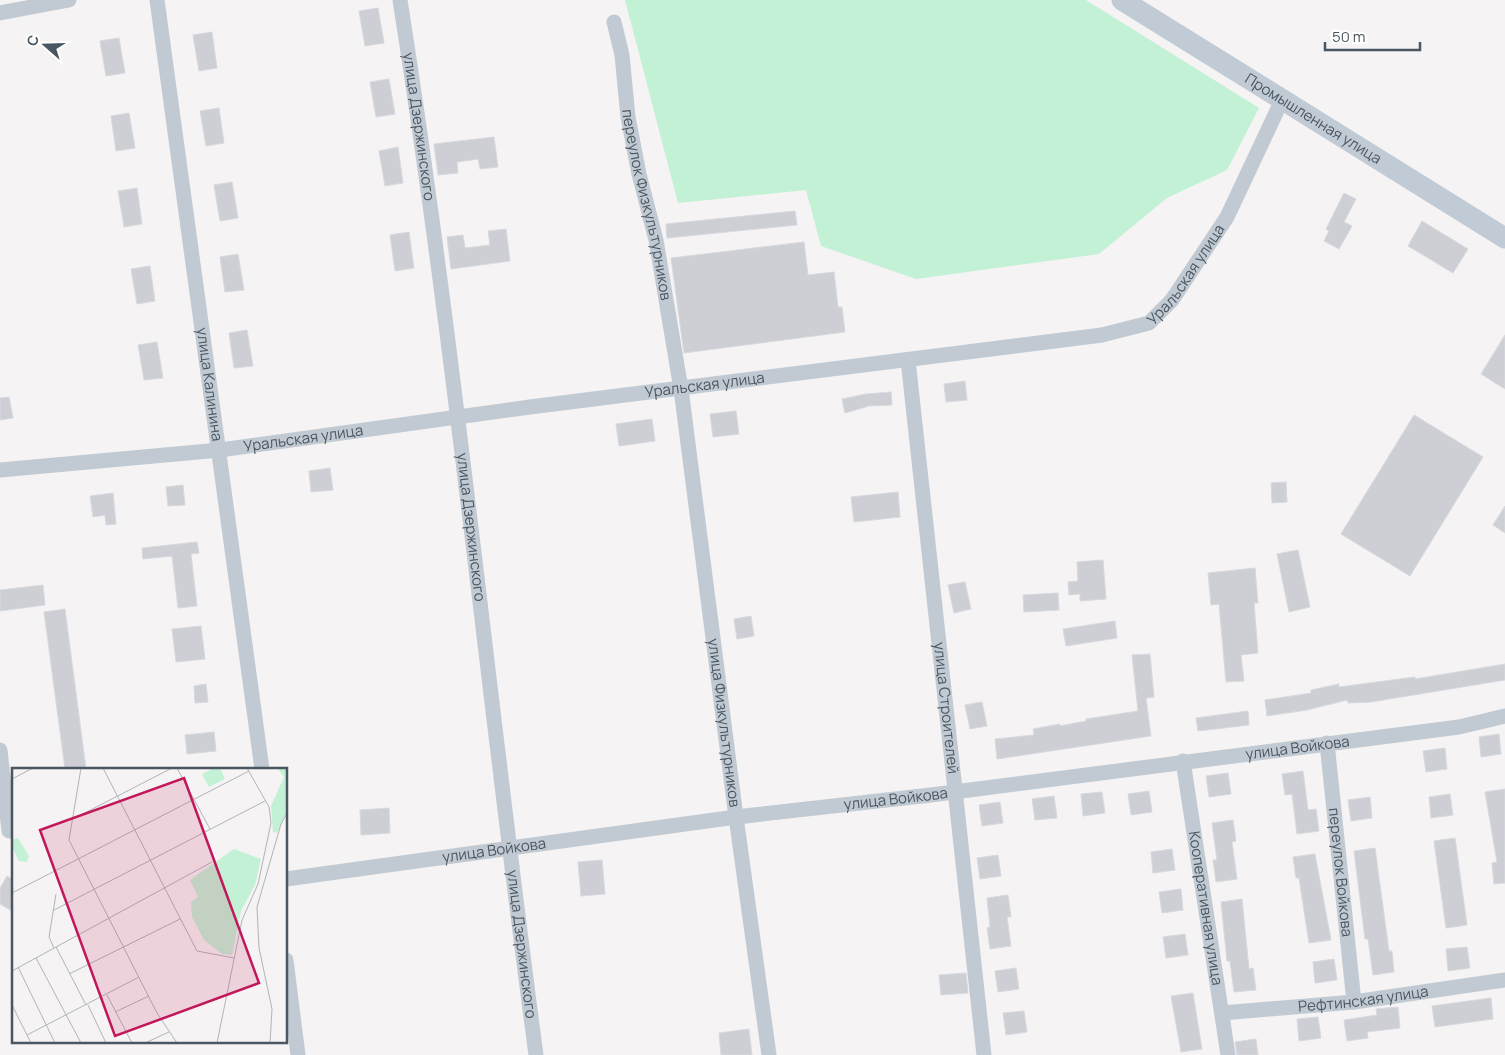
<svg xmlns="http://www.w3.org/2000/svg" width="1505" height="1055" font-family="Manrope,sans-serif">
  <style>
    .green { fill: #c3f1d5 }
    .building { fill: #cdcfd5; stroke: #d7d9de }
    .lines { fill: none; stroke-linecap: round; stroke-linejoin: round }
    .minor { stroke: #c1cad2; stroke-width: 15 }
    .secondary { stroke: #c1cbd6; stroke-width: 21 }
    .labels { text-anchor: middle; stroke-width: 4; stroke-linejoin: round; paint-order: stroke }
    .street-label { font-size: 15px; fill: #4a5661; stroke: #fff }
    .inset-road { fill: none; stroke: #b1b4b9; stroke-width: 1 }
    .view { fill: #c2185b; fill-opacity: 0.15; stroke: #c2185b; stroke-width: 2.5 }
    .inset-edge { fill: none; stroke: #4a5661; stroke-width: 2.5 }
  </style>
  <rect width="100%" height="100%" fill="#f5f3f3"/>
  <path class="green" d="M 625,0 L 1086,0 L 1259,108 L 1227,170 L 1167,198 L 1099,254 L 916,279 L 821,246 L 806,190 L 678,203 Z"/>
  <g class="building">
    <path d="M 378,8 L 384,43 L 365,46 L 359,11 Z"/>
    <path d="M 212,32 L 217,68 L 199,71 L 193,35 Z"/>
    <path d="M 119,38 L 125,73 L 106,76 L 100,41 Z"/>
    <path d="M 389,79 L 395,114 L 376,117 L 370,82 Z"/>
    <path d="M 219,108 L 224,143 L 206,146 L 200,111 Z"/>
    <path d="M 129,113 L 135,148 L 116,151 L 111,116 Z"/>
    <path d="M 494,137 L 498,167 L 480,169 L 478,159 L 457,162 L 458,173 L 438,175 L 434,144 Z"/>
    <path d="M 398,147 L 403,183 L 385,186 L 379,151 Z"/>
    <path d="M 232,182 L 238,218 L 220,221 L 214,185 Z"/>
    <path d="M 137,188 L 142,224 L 124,227 L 118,191 Z"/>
    <path d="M 1344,193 L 1356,199 L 1344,222 L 1352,226 L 1339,249 L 1324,241 L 1329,231 L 1326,229 Z"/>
    <path d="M 795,211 L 797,225 L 667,238 L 666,224 Z"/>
    <path d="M 1422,221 L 1468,249 L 1453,273 L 1408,246 Z"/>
    <path d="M 506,229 L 510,261 L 451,269 L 447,237 L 463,235 L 465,248 L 490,245 L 488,231 Z"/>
    <path d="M 409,232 L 414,268 L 395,271 L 390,235 Z"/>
    <path d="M 804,242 L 808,275 L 834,272 L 838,307 L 842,307 L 845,332 L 684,353 L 671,258 Z"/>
    <path d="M 238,254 L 244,290 L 225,292 L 220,257 Z"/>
    <path d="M 150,266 L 155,301 L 137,304 L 131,269 Z"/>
    <path d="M 247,330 L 253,366 L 234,368 L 229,333 Z"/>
    <path d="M 1505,335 L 1505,389 L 1481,374 Z"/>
    <path d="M 157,342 L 163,378 L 144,380 L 138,345 Z"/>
    <path d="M 965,381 L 967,400 L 946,402 L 944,384 Z"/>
    <path d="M 891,392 L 892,405 L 869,406 L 845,413 L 842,399 L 866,394 Z"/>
    <path d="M 9,397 L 13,418 L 0,420 L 0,398 Z"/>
    <path d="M 736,411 L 739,434 L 713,437 L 710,414 Z"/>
    <path d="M 1414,415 L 1483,457 L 1410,576 L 1341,534 Z"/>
    <path d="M 652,419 L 655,441 L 619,446 L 616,424 Z"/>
    <path d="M 330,468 L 333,490 L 311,492 L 309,471 Z"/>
    <path d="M 1286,482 L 1287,502 L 1272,503 L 1271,483 Z"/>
    <path d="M 183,485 L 185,505 L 168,506 L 166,487 Z"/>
    <path d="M 898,492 L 900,517 L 854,522 L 851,497 Z"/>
    <path d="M 113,493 L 116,524 L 106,525 L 105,515 L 93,517 L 90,496 Z"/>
    <path d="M 1505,506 L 1505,533 L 1493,525 Z"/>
    <path d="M 197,542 L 199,553 L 191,554 L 197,606 L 178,608 L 172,556 L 143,559 L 142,548 Z"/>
    <path d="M 1298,550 L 1310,607 L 1289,612 L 1277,554 Z"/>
    <path d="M 1103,560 L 1106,599 L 1080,601 L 1080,594 L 1069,595 L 1068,582 L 1078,581 L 1077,562 Z"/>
    <path d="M 1255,568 L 1258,603 L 1254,603 L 1258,653 L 1241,655 L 1244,681 L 1226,682 L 1219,604 L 1211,605 L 1208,573 Z"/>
    <path d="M 965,582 L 971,609 L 954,613 L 948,585 Z"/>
    <path d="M 43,585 L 45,605 L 0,611 L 0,590 Z"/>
    <path d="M 1058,593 L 1059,610 L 1024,612 L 1023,595 Z"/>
    <path d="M 65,609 L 86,769 L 65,769 L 44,612 Z"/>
    <path d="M 751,616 L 754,636 L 737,639 L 734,619 Z"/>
    <path d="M 1115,621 L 1117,638 L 1066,646 L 1063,629 Z"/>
    <path d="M 201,626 L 205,659 L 176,662 L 172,629 Z"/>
    <path d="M 1150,654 L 1154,697 L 1146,698 L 1151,736 L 997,759 L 995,739 L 1034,735 L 1033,729 L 1060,724 L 1060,726 L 1086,721 L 1086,719 L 1138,711 L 1132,655 Z"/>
    <path d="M 1505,664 L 1505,680 L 1371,702 L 1348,703 L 1347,700 L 1307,710 L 1267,716 L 1265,700 L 1311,693 L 1311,690 L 1339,684 L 1339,687 L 1415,677 L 1415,679 Z"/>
    <path d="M 206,684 L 208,702 L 195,703 L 194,686 Z"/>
    <path d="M 982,702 L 987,726 L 970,729 L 965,705 Z"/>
    <path d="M 1248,711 L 1249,725 L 1198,731 L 1196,718 Z"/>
    <path d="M 214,732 L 216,751 L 187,754 L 185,735 Z"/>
    <path d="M 1499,734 L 1501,754 L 1481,757 L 1479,737 Z"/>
    <path d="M 1445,748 L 1447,769 L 1426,772 L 1423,751 Z"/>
    <path d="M 1303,771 L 1308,810 L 1316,809 L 1319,831 L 1297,834 L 1292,794 L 1285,795 L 1282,774 Z"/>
    <path d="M 1228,773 L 1231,794 L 1209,797 L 1206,776 Z"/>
    <path d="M 1505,789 L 1505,883 L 1494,884 L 1492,863 L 1497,862 L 1485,792 Z"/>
    <path d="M 1149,791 L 1152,812 L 1131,815 L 1128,794 Z"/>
    <path d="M 1102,792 L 1105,813 L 1083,816 L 1081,794 Z"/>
    <path d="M 1450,794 L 1453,815 L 1431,818 L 1429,797 Z"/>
    <path d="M 1054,796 L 1057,818 L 1035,820 L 1032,799 Z"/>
    <path d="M 1370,797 L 1372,818 L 1351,821 L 1348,800 Z"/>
    <path d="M 1000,802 L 1003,823 L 982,826 L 979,805 Z"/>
    <path d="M 389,808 L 390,833 L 361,835 L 360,810 Z"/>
    <path d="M 1233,820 L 1236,841 L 1232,842 L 1237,879 L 1216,882 L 1213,860 L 1217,860 L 1212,823 Z"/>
    <path d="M 1455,838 L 1467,925 L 1446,928 L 1434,841 Z"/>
    <path d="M 1375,848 L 1389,951 L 1392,951 L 1394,972 L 1373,975 L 1368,939 L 1365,939 L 1354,851 Z"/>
    <path d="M 1172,849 L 1175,870 L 1153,873 L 1151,852 Z"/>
    <path d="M 1315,854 L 1331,940 L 1309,943 L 1299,878 L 1296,878 L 1293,857 Z"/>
    <path d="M 998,855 L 1001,876 L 980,879 L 977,858 Z"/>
    <path d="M 602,860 L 605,894 L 581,896 L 578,862 Z"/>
    <path d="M 7,876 L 14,880 L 14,912 L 0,904 L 0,888 Z"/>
    <path d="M 1181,889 L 1183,910 L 1162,913 L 1159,892 Z"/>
    <path d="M 1008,895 L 1011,917 L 1007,917 L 1011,946 L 990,949 L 987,928 L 990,927 L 987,898 Z"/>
    <path d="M 1242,899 L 1249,969 L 1253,968 L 1256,990 L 1234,992 L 1230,961 L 1227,961 L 1221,902 Z"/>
    <path d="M 1185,934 L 1188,955 L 1166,958 L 1163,937 Z"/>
    <path d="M 1467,947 L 1470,968 L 1448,971 L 1446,949 Z"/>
    <path d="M 1334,959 L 1337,980 L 1315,983 L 1313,962 Z"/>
    <path d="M 1016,968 L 1019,989 L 998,992 L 995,971 Z"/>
    <path d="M 966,973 L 968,993 L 941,995 L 939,975 Z"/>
    <path d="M 1193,993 L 1202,1049 L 1181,1052 L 1171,996 Z"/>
    <path d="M 1491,998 L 1493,1019 L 1435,1027 L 1432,1006 Z"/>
    <path d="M 1398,1007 L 1400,1028 L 1367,1032 L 1368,1038 L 1347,1041 L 1344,1020 L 1377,1015 L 1376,1009 Z"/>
    <path d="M 1024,1011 L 1027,1032 L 1006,1035 L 1003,1013 Z"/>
    <path d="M 1318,1017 L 1321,1038 L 1299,1041 L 1297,1019 Z"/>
    <path d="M 749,1029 L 752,1055 L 721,1055 L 719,1033 Z"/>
    <path d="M 1256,1039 L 1258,1055 L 1237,1055 L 1235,1042 Z"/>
  </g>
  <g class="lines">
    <g class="minor">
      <path id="s1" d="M 157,0 L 262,769"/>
      <path id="s2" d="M 400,0 C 455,350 489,704 536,1055"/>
      <path d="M 0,13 L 69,0"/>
      <path id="s3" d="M 614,22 L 622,55 L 628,117 L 639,174 L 656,240 L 681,389 L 736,817 L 769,1055"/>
      <path id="s4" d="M 908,360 L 984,1055"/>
      <path id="s5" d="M 0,470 L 220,450 L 530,407 L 1102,335 L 1149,323 L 1172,300 L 1227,217 L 1282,100"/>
      <path id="s6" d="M 1327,743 L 1354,1002"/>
      <path d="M 0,750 L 9,831"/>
      <path id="s7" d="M 1183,761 L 1228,1055"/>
      <path id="s8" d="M 286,879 L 736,817 L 931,795 L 1459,727 L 1505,716"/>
      <path d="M 286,960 L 298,1055"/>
      <path id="s9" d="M 1222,1013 L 1354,1002 L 1505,980"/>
    </g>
    <path class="secondary" id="s10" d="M 1122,0 L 1505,238"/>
  </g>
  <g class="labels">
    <g class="street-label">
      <text dy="5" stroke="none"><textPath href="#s10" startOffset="225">Промышленная улица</textPath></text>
      <text dy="5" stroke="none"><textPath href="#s2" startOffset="128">улица Дзержинского</textPath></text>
      <text dy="5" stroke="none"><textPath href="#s3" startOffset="186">переулок Физкультурников</textPath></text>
      <text dy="5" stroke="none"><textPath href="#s5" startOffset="1220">Уральская улица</textPath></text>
      <text dy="5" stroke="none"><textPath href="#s1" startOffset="388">улица Калинина</textPath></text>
      <text dy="5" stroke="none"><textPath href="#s5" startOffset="710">Уральская улица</textPath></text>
      <text dy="5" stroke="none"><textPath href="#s5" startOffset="305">Уральская улица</textPath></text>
      <text dy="5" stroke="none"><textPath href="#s2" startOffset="532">улица Дзержинского</textPath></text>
      <text dy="5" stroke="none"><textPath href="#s4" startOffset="350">улица Строителей</textPath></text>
      <text dy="5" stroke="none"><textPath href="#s3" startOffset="710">улица Физкультурников</textPath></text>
      <text dy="5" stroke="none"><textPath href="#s8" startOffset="1020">улица Войкова</textPath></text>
      <text dy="5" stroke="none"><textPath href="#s8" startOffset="615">улица Войкова</textPath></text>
      <text dy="5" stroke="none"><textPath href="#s8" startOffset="210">улица Войкова</textPath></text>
      <text dy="5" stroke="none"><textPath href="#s6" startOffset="130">переулок Войкова</textPath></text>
      <text dy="5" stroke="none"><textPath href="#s7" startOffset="149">Кооперативная улица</textPath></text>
      <text dy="5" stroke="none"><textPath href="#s2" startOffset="952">улица Дзержинского</textPath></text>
      <text dy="5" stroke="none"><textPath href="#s9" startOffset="142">Рефтинская улица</textPath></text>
    </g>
  </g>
  <g transform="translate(12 768)">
    <rect width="275" height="275" fill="#f5f3f3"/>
    <path d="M 202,0 L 208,0 L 213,11 L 197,19 L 190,6 ZM 275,0 L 275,43 L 265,65 L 261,64 L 259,38 L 272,9 L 266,1 ZM 6,70 L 17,88 L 15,94 L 7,93 L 0,79 L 0,72 ZM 222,81 L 249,91 L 243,117 L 229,143 L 220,187 L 210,186 L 192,172 L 180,149 L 179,134 L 186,129 L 178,112 Z" fill="#c3f1d5"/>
    <path class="inset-road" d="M 69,0 L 57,72 L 145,245 L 165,275M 91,0 L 185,183 L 222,190M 165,0 L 198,61M 0,11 L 21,0M 59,52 L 160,0M 0,125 L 237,3M 42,142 L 253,33M 44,179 L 74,237M 42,180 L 37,169 L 44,126M 24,190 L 69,275M 6,199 L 43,275M 0,203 L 200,94M 57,206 L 168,151M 95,227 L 120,275M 0,237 L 19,275M 76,237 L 94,275M 103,244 L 137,228M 15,267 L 127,209M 133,275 L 157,264M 205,275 L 230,152 L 246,116 L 259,55 L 257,39 L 235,0M 258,275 L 260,241 L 247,180 L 245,139 L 269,56 L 275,45"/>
    <path class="view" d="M 172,10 L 247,215 L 103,268 L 28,62 Z"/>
    <rect width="275" height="275" class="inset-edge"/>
  </g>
  <g transform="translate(45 45) rotate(290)" stroke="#ffffff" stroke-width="4" paint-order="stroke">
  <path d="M0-4L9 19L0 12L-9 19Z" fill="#4a5661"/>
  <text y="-8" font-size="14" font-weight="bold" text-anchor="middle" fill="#4a5661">С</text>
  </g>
  <path d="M1325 42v8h95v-8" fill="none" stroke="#4a5661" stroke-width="2.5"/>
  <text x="1332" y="42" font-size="15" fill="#4a5661" stroke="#ffffff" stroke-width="4" paint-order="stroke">50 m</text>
</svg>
